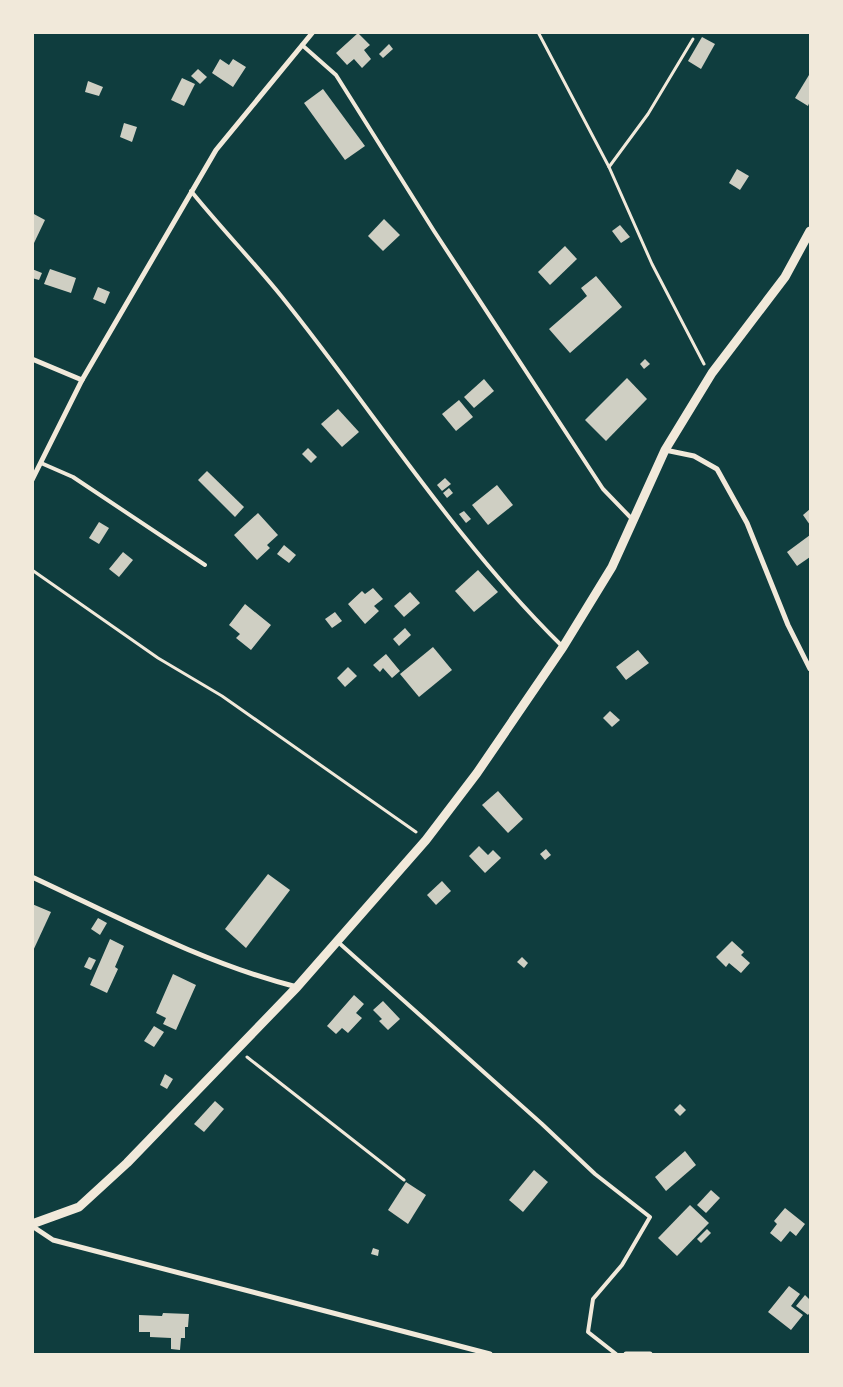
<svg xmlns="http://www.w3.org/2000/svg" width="843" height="1387" font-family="Raleway,sans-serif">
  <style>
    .building { fill: #cfcfc3 }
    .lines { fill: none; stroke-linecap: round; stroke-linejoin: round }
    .path { stroke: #f1e9da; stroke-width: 3 }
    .service { stroke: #f1e9da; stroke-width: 4 }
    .minor { stroke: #f1e9da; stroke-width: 5 }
    .tertiary { stroke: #f1e9da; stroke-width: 9 }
  </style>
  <rect width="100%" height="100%" fill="#0f3d3e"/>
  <g class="building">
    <path d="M 358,33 L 370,45 L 364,50 L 371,59 L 362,68 L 354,59 L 347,65 L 336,53 Z"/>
    <path d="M 702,37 L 715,44 L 701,69 L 688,61 Z"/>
    <path d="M 389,44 L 393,49 L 383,58 L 379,54 Z"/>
    <path d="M 220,59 L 229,65 L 233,59 L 246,67 L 233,87 L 212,73 Z"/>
    <path d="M 198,69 L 207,77 L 200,84 L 191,76 Z"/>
    <path d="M 809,75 L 810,101 L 808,106 L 795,98 Z"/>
    <path d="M 182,78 L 195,84 L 184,106 L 171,100 Z"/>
    <path d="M 88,81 L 103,87 L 99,96 L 85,92 Z"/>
    <path d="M 323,89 L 365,146 L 345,160 L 304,103 Z"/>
    <path d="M 124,123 L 137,127 L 132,142 L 120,137 Z"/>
    <path d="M 737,169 L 749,176 L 740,190 L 729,183 Z"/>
    <path d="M 32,213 L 45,220 L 34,243 L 32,242 Z"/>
    <path d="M 384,219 L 400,235 L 383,251 L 368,236 Z"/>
    <path d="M 620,225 L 630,237 L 621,243 L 612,231 Z"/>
    <path d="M 565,246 L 577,259 L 550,285 L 538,272 Z"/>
    <path d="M 32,269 L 42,273 L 39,280 L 32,278 Z"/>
    <path d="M 50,269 L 76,278 L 71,293 L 44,284 Z"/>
    <path d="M 596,276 L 622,307 L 570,353 L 549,329 L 587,296 L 581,288 Z"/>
    <path d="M 98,287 L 110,292 L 105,304 L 93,299 Z"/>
    <path d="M 645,359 L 650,364 L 644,369 L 640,364 Z"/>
    <path d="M 627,378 L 647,399 L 606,441 L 585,420 Z"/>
    <path d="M 484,379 L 494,391 L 474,408 L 464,397 Z"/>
    <path d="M 459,400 L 473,417 L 456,431 L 442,414 Z"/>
    <path d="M 338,409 L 359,432 L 342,447 L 321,424 Z"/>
    <path d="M 308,448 L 317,457 L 311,463 L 302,454 Z"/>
    <path d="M 207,471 L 244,507 L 235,517 L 198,480 Z"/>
    <path d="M 445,478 L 451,484 L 442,491 L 437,485 Z"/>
    <path d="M 497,485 L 513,505 L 488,525 L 472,505 Z"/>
    <path d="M 449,488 L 453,493 L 447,498 L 443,493 Z"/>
    <path d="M 810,509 L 810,525 L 803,515 Z"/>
    <path d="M 464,511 L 471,519 L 466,523 L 459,514 Z"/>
    <path d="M 258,513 L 278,535 L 267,545 L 270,548 L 257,560 L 234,535 Z"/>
    <path d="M 99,522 L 109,528 L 99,544 L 89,538 Z"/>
    <path d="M 810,535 L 810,557 L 797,566 L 787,552 Z"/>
    <path d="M 284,545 L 296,555 L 289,563 L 277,554 Z"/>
    <path d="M 123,552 L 133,560 L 119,577 L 109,569 Z"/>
    <path d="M 478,570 L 498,592 L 474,612 L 455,591 Z"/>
    <path d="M 373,588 L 383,599 L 374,606 L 379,611 L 365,624 L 348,604 L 362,591 L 365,594 Z"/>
    <path d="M 410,592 L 420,603 L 404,617 L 394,606 Z"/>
    <path d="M 245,604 L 271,625 L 251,650 L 236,638 L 240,634 L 229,625 Z"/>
    <path d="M 335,612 L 342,621 L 332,628 L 325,619 Z"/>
    <path d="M 405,628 L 411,635 L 399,646 L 393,639 Z"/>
    <path d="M 433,647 L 452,670 L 419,697 L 400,674 Z"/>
    <path d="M 638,650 L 649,663 L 626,680 L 616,667 Z"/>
    <path d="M 386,654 L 400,671 L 392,678 L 383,668 L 380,672 L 373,665 Z"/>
    <path d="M 348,667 L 357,676 L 345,687 L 337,678 Z"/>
    <path d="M 610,711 L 620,720 L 612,727 L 603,718 Z"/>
    <path d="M 498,791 L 523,819 L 508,833 L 482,805 Z"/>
    <path d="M 479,846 L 488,855 L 493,850 L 501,858 L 485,873 L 469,856 Z"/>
    <path d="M 546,849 L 551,855 L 545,860 L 540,854 Z"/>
    <path d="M 268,874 L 290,890 L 246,948 L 225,929 Z"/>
    <path d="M 442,881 L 451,891 L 436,905 L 427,895 Z"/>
    <path d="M 32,904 L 51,912 L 32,953 Z"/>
    <path d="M 98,918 L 107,923 L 100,935 L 91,929 Z"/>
    <path d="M 110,939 L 124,946 L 115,967 L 118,969 L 107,993 L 90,985 Z"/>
    <path d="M 732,941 L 744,952 L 741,955 L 750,963 L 741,973 L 729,963 L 726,967 L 716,957 Z"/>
    <path d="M 89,957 L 96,960 L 91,970 L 84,967 Z"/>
    <path d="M 522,957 L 528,963 L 524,968 L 517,962 Z"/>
    <path d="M 173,974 L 196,985 L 176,1030 L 163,1024 L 166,1018 L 156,1013 Z"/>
    <path d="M 354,995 L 364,1004 L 356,1013 L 362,1018 L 348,1033 L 342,1028 L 336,1034 L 327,1026 Z"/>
    <path d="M 383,1001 L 400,1019 L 388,1030 L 379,1021 L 382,1019 L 373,1010 Z"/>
    <path d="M 154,1026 L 164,1032 L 154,1047 L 144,1041 Z"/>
    <path d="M 165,1074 L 173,1079 L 167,1089 L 160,1085 Z"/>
    <path d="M 215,1101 L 224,1109 L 204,1132 L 194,1124 Z"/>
    <path d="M 680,1104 L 686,1110 L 680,1116 L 674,1110 Z"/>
    <path d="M 685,1151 L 696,1165 L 666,1191 L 655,1177 Z"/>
    <path d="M 534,1170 L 548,1182 L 523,1212 L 509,1200 Z"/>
    <path d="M 406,1182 L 426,1195 L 408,1224 L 388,1210 Z"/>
    <path d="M 711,1190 L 720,1198 L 706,1213 L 697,1205 Z"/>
    <path d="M 690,1205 L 709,1223 L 677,1256 L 658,1238 Z"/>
    <path d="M 785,1208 L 805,1224 L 796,1236 L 790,1231 L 781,1242 L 770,1233 L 777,1224 L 774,1221 Z"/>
    <path d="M 707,1229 L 711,1233 L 701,1243 L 697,1239 Z"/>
    <path d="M 373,1248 L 379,1250 L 378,1256 L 371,1254 Z"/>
    <path d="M 789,1286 L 800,1294 L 791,1306 L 803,1315 L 791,1330 L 768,1312 Z"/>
    <path d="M 805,1295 L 810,1300 L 810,1312 L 808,1315 L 796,1306 Z"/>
    <path d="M 163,1313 L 189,1314 L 188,1327 L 185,1327 L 185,1338 L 181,1338 L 180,1350 L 171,1349 L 171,1338 L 150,1337 L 150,1332 L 139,1332 L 139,1315 L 162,1316 Z"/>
  </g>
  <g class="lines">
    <g class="path">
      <path d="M 538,32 L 609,167 L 652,264 L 704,364"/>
      <path d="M 609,167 L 648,114 L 693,39"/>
      <path d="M 32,570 L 158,658 L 222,696 L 416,832"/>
      <path d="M 247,1057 L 404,1180"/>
    </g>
    <g class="service">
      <path d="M 302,45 L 336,75 L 434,231 L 603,489 L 632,519"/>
      <path d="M 191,191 C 220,227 253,261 282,297 C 375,413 456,542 562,646"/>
      <path d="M 41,463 L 73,477 L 205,565"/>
      <path d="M 338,942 L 542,1124 L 595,1174 L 650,1217 L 622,1265 L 593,1299 L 588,1332 L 616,1354"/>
    </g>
    <g class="minor">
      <path d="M 32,359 L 82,380"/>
      <path d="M 665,450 L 694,456 L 717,469 L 747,523 L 788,625 L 810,669"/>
      <path d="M 32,480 L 82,380 L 216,150 L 313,32"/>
      <path d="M 32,877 C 118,917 205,964 297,987"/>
      <path d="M 32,1226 L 53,1240 L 490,1354"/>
      <path d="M 626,1354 L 650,1354"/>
    </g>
    <path class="tertiary" d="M 32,1224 L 79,1207 L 127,1163 L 297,987 L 426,840 L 477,773 L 563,647 L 612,567 L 665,450 L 712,373 L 785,277 L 810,231"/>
  </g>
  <rect width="843" height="1387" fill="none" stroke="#f1e9da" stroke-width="68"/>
</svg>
